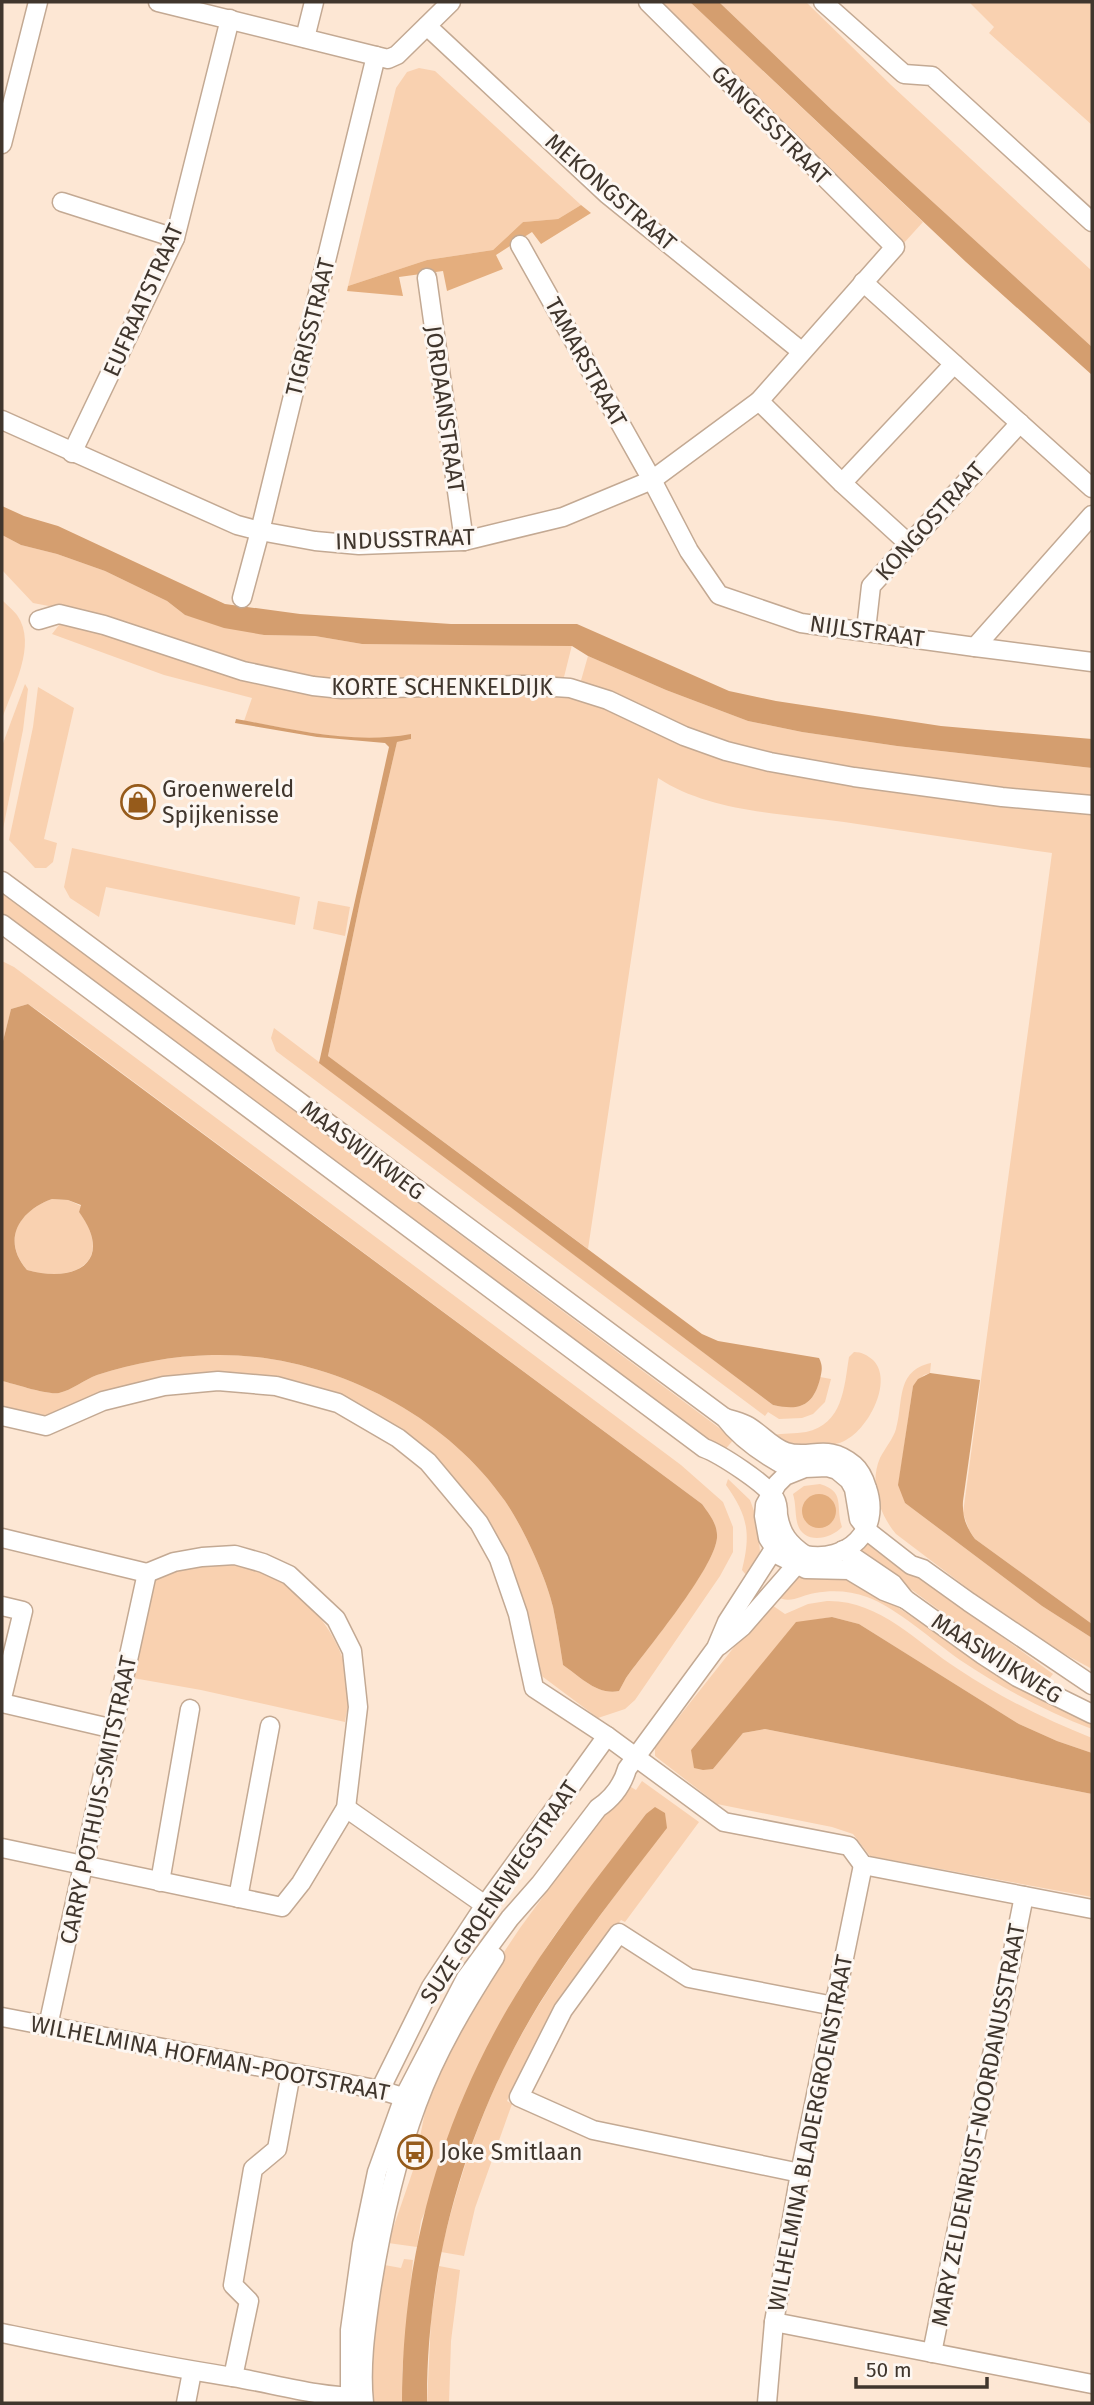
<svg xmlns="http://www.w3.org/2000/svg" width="1094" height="2405" font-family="'Fira Sans',sans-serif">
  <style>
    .green { fill: #f9d1b0 }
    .forest { fill: #e4ae7e }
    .water { fill: #d49e6f; fill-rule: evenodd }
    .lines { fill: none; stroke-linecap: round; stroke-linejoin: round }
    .minor-casing { stroke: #c3a993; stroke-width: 21 }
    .minor { stroke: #fff; stroke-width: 18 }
    .labels { text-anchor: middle; stroke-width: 6; stroke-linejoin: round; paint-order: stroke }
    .street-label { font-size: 23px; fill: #40362d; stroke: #fdf7f2 }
    .poi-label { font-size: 23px; fill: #40362d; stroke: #fdf7f2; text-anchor: start }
  </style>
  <rect width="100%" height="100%" fill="#fde7d4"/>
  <g class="green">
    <path d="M 661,2 L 690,2 L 923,222 L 903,244 L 899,236 Z"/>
    <path d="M 719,2 L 806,2 L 891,85 L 1092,271 L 1092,347 L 832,110 Z"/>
    <path d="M 969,2 L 1092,2 L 1092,125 L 989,33 L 994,27 Z"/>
    <path d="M 419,68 L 435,71 L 581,205 L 558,219 L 523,222 L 493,250 L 427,260 L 348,286 L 396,88 L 407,72 Z"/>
    <path d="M 2,535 L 21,545 L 57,554 L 105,571 L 167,601 L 185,615 L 264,635 L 315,636 L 362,644 L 572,645 L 563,681 L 381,684 L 284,677 L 80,612 L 33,603 L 2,570 Z"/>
    <path d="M 2,600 C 7,605 13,610 17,615 C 38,645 12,689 2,719 Z"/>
    <path d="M 69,622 L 250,680 L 568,693 L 612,708 L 678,741 L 1092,813 L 1092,1624 L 975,1539 L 969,1530 L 963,1513 L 1052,853 C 982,843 913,832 844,822 C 784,814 709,812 658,778 L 588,1249 L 328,1056 L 361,897 L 397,742 L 411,739 L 411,735 C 355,745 299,730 244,721 L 252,698 L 164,675 L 52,634 L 59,625 Z"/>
    <path d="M 588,656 L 666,690 L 748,721 L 802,732 L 897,746 L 1092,768 L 1092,801 L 1004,793 L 741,751 L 580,684 Z"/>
    <path d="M 25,684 L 28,689 L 23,730 L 2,834 L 2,746 Z"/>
    <path d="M 38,687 L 74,708 L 44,839 L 57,843 L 53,862 L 46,868 L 35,868 L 9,840 L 33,727 Z"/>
    <path d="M 72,848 L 300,897 L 295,925 L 106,887 L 99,917 L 70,898 L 64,887 Z"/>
    <path d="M 2,893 L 734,1439 L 724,1451 L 2,913 Z"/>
    <path d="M 318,901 L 350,907 L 345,936 L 313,929 Z"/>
    <path d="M 2,961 L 14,967 L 681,1465 L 723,1502 L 733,1527 L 733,1552 L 720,1576 L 635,1700 L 625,1709 L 598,1718 L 539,1674 L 530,1620 L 506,1554 L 487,1522 L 358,1408 L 212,1375 L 53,1417 L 2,1406 L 2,1381 C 15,1384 47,1395 59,1393 C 72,1390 84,1380 97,1375 C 134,1363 172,1356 212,1355 C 322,1352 442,1410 505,1501 C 523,1527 546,1577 553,1607 C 557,1626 560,1646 563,1665 C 579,1676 598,1696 619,1691 L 626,1678 C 647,1649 714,1568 717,1538 C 718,1524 709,1514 702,1504 L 40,1012 L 28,1004 L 11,1009 L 2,1045 Z"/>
    <path d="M 274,1028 L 773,1405 C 802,1411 814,1405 820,1377 L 831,1379 L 825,1402 L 813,1414 L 802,1418 L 779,1419 L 768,1412 L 765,1416 L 276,1051 L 271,1038 Z"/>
    <path d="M 52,1199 L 68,1200 L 81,1206 L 79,1212 C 115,1261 75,1284 27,1270 C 1,1239 19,1211 52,1199 Z"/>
    <path d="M 854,1352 C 862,1352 867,1355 873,1360 C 894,1381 868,1429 846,1440 C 836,1446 825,1445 814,1445 C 797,1446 786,1445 773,1435 C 783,1433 795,1434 806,1432 C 843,1424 844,1388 849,1357 Z"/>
    <path d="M 931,1363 L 930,1373 L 924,1375 L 913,1386 L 899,1481 L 905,1503 L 1042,1606 L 1092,1638 L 1092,1669 L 1028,1634 L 896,1534 C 879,1514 869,1483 880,1458 C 885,1448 893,1439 896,1429 C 904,1402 895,1371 931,1363 Z"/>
    <path d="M 728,1479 L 750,1500 L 757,1519 L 760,1552 L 758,1559 L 747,1576 L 742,1570 C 751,1533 748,1516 726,1485 Z"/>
    <path d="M 820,1484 C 846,1492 835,1506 842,1527 C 830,1540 802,1545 797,1522 C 795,1513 796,1504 793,1494 L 804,1486 Z"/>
    <path d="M 869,1540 L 1053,1674 L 1049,1679 L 962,1627 L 859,1551 Z"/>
    <path d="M 204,1563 C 216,1563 230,1563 242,1565 C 297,1576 354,1643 349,1700 C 348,1707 346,1715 345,1722 L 201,1690 L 133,1678 L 156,1577 Z"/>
    <path d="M 805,1577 L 843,1577 L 860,1582 L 975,1659 L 1092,1719 L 1092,1729 C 1047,1712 1000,1687 960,1660 C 933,1641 897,1608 867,1597 C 851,1591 833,1590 815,1593 C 800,1595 789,1606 775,1595 L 791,1579 Z"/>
    <path d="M 827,1601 C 880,1600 916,1642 958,1669 C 1000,1697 1046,1720 1092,1738 L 1092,1753 L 1057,1741 L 1019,1724 L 859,1624 L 832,1617 L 796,1623 L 691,1750 L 713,1769 L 743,1733 L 765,1729 L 1092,1794 L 1092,1897 L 870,1856 L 853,1834 L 832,1827 L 717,1804 L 655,1756 L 655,1747 L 769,1603 L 785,1614 L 808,1604 Z"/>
    <path d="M 642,1781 L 699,1822 L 625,1922 L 621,1920 C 576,1976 538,2036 507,2101 L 512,2104 L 475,2208 L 464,2256 L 441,2252 C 457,2185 478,2118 510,2056 C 552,1975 611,1901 666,1828 L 646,1814 L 556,1933 L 519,1989 L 421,2221 L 417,2247 L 388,2243 L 419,2153 L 425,2154 L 429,2139 L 420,2137 L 429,2092 L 486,1979 L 520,1928 L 626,1784 L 636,1790 Z"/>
    <path d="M 404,2259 L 413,2260 L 402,2372 L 402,2403 L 368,2403 L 379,2264 L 401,2268 Z"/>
    <path d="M 439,2266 L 460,2270 L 451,2341 L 449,2403 L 427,2403 L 431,2319 Z"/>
  </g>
  <g class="forest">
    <path d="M 581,205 L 591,213 L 541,244 L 532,232 L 496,255 L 503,269 L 447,291 L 443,271 L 399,277 L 403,296 L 347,291 L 348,286 L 427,260 L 493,250 L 523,222 L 558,219 Z"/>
    <circle cx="819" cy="1511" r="17"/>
  </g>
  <g class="water">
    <path d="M 690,2 L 719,2 L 832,110 L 1092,347 L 1092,375 L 966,262 Z"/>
    <path d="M 2,506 L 24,516 L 58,526 L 225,604 L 300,614 L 451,624 L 577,624 L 729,691 L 776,701 L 941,726 L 1092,739 L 1092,768 L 897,746 L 802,732 L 748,721 L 666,690 L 588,656 L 572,646 L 362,644 L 315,636 L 264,635 L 224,628 L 185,615 L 167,601 L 105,571 L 57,554 L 21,545 L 2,535 Z"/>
    <path d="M 236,719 C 293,729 353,745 411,734 L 411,739 L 397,742 L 361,897 L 328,1056 L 702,1334 L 718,1341 L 819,1358 C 823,1366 822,1370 820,1379 C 813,1406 800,1411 773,1405 L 319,1063 L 389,747 L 385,743 L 317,737 L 235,723 Z"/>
    <path d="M 28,1004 L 702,1504 C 709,1514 718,1524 717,1538 C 714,1569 647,1649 626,1678 L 619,1691 C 598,1696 579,1676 563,1665 C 560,1646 557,1626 553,1607 C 546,1577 523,1527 505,1501 C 442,1410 322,1352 212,1355 C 172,1356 134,1363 97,1375 C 84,1380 72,1390 59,1393 C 47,1395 15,1384 2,1381 L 2,1045 L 11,1009 ZM 52,1199 L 68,1200 L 81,1205 L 79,1212 C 115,1261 76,1284 27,1270 C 1,1240 19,1211 52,1199 Z"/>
    <path d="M 930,1373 L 980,1380 L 963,1501 C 962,1516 966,1527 975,1539 L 1092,1624 L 1092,1638 L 1042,1606 L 905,1503 L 898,1485 L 913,1386 L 918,1379 Z"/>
    <path d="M 832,1617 L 859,1624 L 1019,1724 L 1057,1741 L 1092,1753 L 1092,1794 L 765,1729 L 743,1733 L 713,1769 L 703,1770 L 694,1768 L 691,1750 L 796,1622 Z"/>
    <path d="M 655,1807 L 665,1813 L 667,1828 C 623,1885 577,1943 539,2004 C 466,2124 426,2263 427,2403 L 402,2403 C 402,2268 434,2141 500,2022 C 541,1948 595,1881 646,1814 Z"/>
  </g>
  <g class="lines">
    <g class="minor-casing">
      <g id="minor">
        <path d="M 158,2 L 388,59 L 397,55 L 451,2"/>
        <path d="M 823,2 L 904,74 L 932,76 L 1092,222"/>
        <path d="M 427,26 L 607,194 L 801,351"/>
        <path d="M 305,38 L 314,2"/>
        <path d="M 2,144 L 38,2"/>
        <path d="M 62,202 L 175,238"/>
        <path d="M 520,245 L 652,480 L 689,551 L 719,595 L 801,623 L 975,647 L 1092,515"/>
        <path d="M 427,278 L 464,541"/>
        <path d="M 863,282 L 1092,488"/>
        <path d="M 759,401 L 842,483 L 909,544"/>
        <path d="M 2,420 L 237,525 L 260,531 L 315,541 L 359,545 L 464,541 L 563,517 L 652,480 L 759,401 L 895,247 L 648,2"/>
        <path d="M 72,453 L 175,238 L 230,19"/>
        <path d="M 842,483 L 954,364"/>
        <path d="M 242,598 L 260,531 L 376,56"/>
        <path d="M 39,620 L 59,614 L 104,625 L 243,671 L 313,686 L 342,689 L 524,685 L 570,688 L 608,700 L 684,736 L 726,751 L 770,762 L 854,777 L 1002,797 L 1092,805"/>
        <path d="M 866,630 L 871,586 L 1020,423"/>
        <path d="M 975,647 L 1092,662"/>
        <path d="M 2,881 L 725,1418 C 743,1442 769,1458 795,1471"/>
        <path d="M 2,924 L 704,1448 C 720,1454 767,1484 775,1499 C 778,1504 778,1510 778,1515 C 781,1534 789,1544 805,1555"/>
        <path d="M 2,1416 L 46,1426 L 103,1401 L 164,1386 L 218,1381 L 276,1386 L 338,1403 L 398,1438 L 428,1462 L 479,1523 L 499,1559 L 518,1614 L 534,1688 L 607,1736 L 724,1822 L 849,1846 L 863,1865 L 1092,1909"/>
        <path d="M 2,1538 L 147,1573"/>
        <path d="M 843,1550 L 893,1584 L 905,1599 L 983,1655 L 1017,1677 L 1092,1714"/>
        <path d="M 905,1599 L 884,1591 L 849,1570 L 806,1569 L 780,1556 L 768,1538 L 764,1516 L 765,1505 L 777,1484 L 785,1476 L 805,1468 L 827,1467 L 837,1470 L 849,1480 L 854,1489 L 859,1519 L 870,1533 L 911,1565 L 923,1569 L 969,1602 L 1092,1685"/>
        <path d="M 2,1606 L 23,1611 L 2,1698"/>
        <path d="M 719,1646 L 742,1627 L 805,1555 C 847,1563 882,1531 867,1488 C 864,1478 861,1471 854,1465 C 827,1442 810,1460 786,1452 C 771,1447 760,1432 746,1425 C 740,1422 732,1420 725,1418"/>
        <path d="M 2,1703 L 114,1729"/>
        <path d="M 346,1808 L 485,1905"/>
        <path d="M 2,1848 L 282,1907 L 301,1883 L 346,1808 L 358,1707 L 352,1651 L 336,1619 L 289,1575 L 263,1563 L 235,1555 L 202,1557 L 174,1562 L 147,1573"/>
        <path d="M 160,1882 L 190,1709"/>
        <path d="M 238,1898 L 270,1726"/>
        <path d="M 2,2017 L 380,2090 L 413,2100"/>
        <path d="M 48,2026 L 147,1573"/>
        <path d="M 380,2090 L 431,1987 L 485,1905 L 607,1736"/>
        <path d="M 800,2173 L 593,2130 L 519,2097 L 563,2010 L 619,1933 L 689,1978 L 834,2006"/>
        <path d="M 774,2322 L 1092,2384"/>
        <path d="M 2,2333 C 79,2349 155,2365 233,2377 C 275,2384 317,2397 360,2397"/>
        <path d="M 932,2353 L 1024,1896"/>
        <path d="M 233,2377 L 249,2301 L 233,2285 L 253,2169 L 277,2149 L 291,2073"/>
        <path d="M 186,2403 L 192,2372"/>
        <path d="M 350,2403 L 350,2330 L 362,2244 L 377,2172 L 404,2097 L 466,1978 L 510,1918 L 540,1884 L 598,1808 C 613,1798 622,1786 627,1769 L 716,1648 L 727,1622 L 774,1549"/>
        <path d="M 364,2403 C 360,2366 366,2327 371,2291 C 381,2228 395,2163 417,2104 C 436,2052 466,2002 495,1957"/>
        <path d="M 767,2403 L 774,2322 L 800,2173 L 863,1865"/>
      </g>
    </g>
    <use href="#minor" class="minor"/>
  </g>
  <defs>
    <g id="shop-ring" transform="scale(1.75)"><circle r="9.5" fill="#fdf7f2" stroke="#965b1b" stroke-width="1.5"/><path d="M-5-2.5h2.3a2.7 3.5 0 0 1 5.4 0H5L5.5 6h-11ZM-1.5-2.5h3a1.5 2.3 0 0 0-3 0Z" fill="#965b1b"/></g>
    <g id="bus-ring" transform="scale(1.75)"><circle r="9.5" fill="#fdf7f2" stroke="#965b1b" stroke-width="1.5"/><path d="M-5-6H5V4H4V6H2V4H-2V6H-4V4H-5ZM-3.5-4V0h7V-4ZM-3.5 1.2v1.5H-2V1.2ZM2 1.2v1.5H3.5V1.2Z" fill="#965b1b"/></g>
  </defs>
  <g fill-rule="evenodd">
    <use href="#shop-ring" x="138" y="802"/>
    <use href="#bus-ring" x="415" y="2152"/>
  </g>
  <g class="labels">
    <g class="street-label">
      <text transform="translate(771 125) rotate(45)" y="8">GANGESSTRAAT</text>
      <text transform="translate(611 192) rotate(41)" y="8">MEKONGSTRAAT</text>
      <text transform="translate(143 300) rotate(-66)" y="8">EUFRAATSTRAAT</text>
      <text transform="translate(310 327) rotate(-76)" y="8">TIGRISSTRAAT</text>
      <text transform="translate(586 362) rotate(61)" y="8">TAMARSTRAAT</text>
      <text transform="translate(445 409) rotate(82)" y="8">JORDAANSTRAAT</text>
      <text transform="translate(930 521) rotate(-48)" y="8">KONGOSTRAAT</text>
      <text transform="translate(405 539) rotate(-2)" y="8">INDUSSTRAAT</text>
      <text transform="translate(867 631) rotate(8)" y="8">NIJLSTRAAT</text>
      <text x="442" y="695">KORTE SCHENKELDIJK</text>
      <text transform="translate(363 1150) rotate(37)" y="8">MAASWIJKWEG</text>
      <text transform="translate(997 1658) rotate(32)" y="8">MAASWIJKWEG</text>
      <text transform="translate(98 1800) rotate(-78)" y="8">CARRY POTHUIS-SMITSTRAAT</text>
      <text transform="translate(499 1892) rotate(-56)" y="8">SUZE GROENEWEGSTRAAT</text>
      <text transform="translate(210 2058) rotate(11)" y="8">WILHELMINA HOFMAN-POOTSTRAAT</text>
      <text transform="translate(978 2125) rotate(-79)" y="8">MARY ZELDENRUST-NOORDANUSSTRAAT</text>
      <text transform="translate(810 2133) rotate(-79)" y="8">WILHELMINA BLADERGROENSTRAAT</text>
    </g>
    <g class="poi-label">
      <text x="162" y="797">Groenwereld<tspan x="162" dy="26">Spijkenisse</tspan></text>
      <text x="440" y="2160">Joke Smitlaan</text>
    </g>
  </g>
  <rect width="1094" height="2405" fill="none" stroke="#40362d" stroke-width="7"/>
  <path d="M856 2377v10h131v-10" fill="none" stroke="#40362d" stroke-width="3.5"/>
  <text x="866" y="2377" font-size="21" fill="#40362d" stroke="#fdf7f2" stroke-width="5" paint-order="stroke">50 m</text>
</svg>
